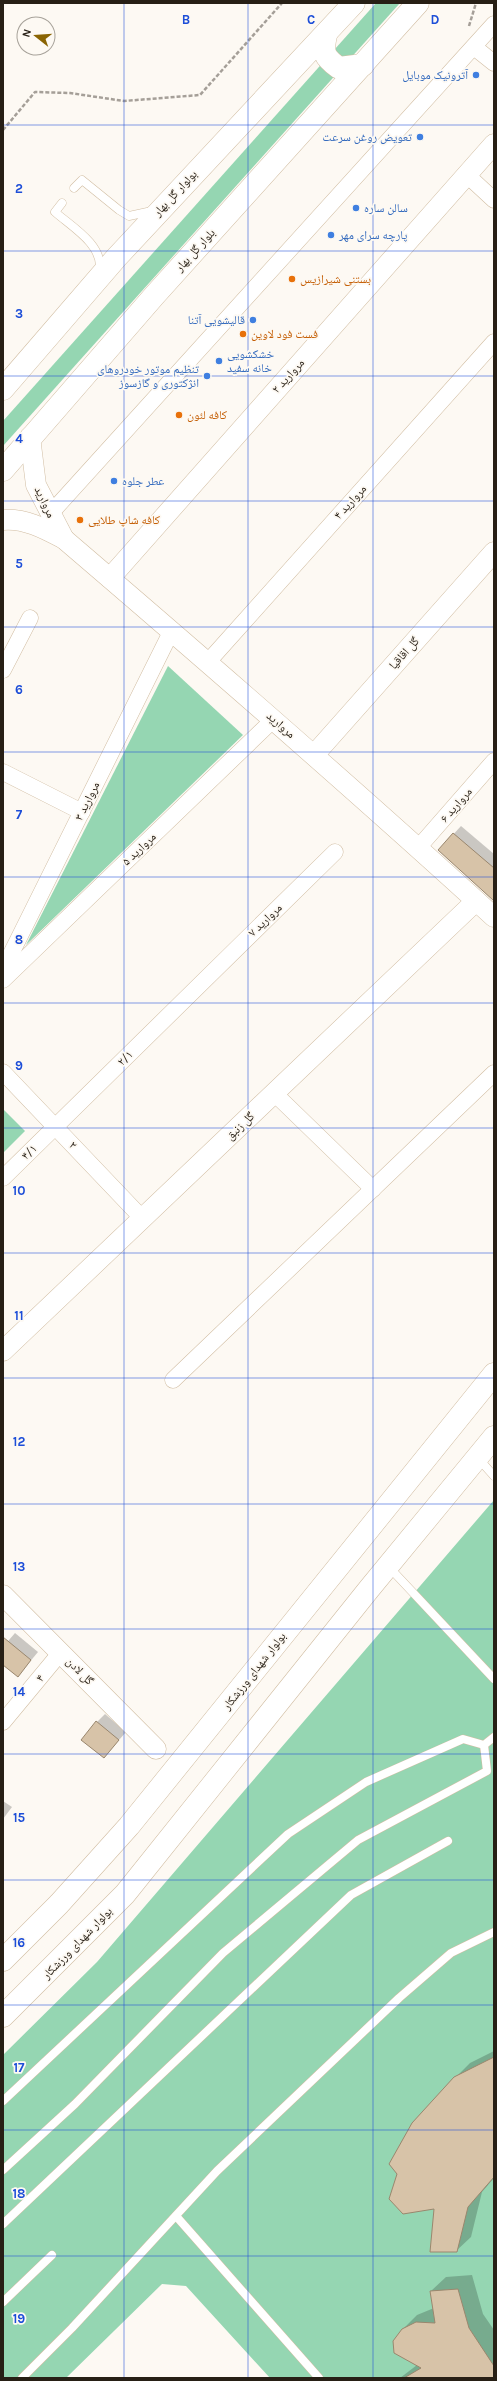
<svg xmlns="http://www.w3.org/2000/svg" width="497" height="2381" font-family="Karla,'Noto Naskh Arabic',sans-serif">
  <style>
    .green { fill: #95d6b2 }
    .shadow { fill: #0003 }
    .building { fill: #d7c3a8; stroke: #9a876e }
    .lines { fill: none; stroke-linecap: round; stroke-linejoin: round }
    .service-casing { stroke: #d1bda2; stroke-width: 9 }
    .minor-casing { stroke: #d1bda2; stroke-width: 17 }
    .tertiary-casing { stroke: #d1bda2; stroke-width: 21 }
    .secondary-casing { stroke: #d1bda2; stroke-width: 23 }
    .path { stroke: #a59f98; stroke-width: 2.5; stroke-dasharray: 4 2; stroke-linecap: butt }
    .service { stroke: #fff; stroke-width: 8 }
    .minor { stroke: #fff; stroke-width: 16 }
    .tertiary { stroke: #fff; stroke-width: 20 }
    .secondary { stroke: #fff; stroke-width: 22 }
    .grid { fill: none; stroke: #1d4ed8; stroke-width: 1; stroke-opacity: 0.55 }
    .shop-dot { fill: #3f7fe0; stroke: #fdf9f3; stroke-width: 1.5 }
    .food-dot { fill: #e8710a; stroke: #fdf9f3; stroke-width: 1.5 }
    .labels { text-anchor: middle; stroke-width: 3.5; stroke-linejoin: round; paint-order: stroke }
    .shop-label { font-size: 12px; fill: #366cbe; stroke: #fdf9f3; text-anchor: end }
    .street-label { font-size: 12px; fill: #271f15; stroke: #fdf9f3 }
    .food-label { font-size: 12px; fill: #c56008; stroke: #fdf9f3; text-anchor: start }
    .grid-label { font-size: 13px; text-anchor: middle; font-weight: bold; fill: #1d4ed8; stroke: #fdf9f3; stroke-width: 3.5; stroke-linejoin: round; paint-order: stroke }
  </style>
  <rect width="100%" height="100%" fill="#fdf9f3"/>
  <g class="green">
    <path d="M 376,3 L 400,3 L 3,446 L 3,421 Z"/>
    <path d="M 168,666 L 243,735 L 26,945 Z"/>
    <path d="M 3,1109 L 25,1131 L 3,1153 Z"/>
    <path d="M 494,1500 L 494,2378 L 270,2378 L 186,2286 L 162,2284 L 66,2378 L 3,2378 L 3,2055 L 97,1962 Z"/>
  </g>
  <g class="shadow">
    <path d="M 461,826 L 494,854 L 494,900 L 439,850 Z"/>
    <path d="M 15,1633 L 38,1652 L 18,1676 L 3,1664 L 3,1647 Z"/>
    <path d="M 105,1714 L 126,1732 L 104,1757 L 97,1722 Z"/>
    <path d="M 3,1801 L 12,1807 L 3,1819 Z"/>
    <path d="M 494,2051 L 494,2178 L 482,2192 L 471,2237 L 456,2251 L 455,2078 L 470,2063 Z"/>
    <path d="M 472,2275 L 483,2314 L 494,2330 L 494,2378 L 400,2378 L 417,2365 L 402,2330 L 417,2315 L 434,2308 L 431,2291 L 446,2277 Z"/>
  </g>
  <g class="building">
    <path d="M 453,833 L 494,868 L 494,901 L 438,850 Z"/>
    <path d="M 3,1637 L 31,1660 L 18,1677 L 3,1665 Z"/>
    <path d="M 96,1721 L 119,1740 L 104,1758 L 81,1740 Z"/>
    <path d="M 494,2057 L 494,2177 L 468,2207 L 457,2252 L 430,2252 L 434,2209 L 403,2214 L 389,2199 L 397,2174 L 389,2164 L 412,2123 L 454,2077 Z"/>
    <path d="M 458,2289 L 469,2328 L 494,2366 L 494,2378 L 404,2378 L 421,2368 L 394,2353 L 393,2341 L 402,2329 L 416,2322 L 435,2323 L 430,2291 Z"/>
  </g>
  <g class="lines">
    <g class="service-casing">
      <g id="service">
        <path d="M 74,188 L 82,180 L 119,210 L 129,216 L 152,211"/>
        <path d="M 62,203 L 55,212 C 72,227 102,244 100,269"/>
        <path d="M 478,1458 L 494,1476"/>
        <path d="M 388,1566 L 494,1679"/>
        <path d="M 3,2101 L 288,1834 L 366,1782 L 463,1739 L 484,1745 L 494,1737"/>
        <path d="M 3,2170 L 75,2104 L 223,1953 L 358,1840 L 487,1771 L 484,1745"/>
        <path d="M 176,2216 L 319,2378"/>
        <path d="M 3,2224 L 351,1895 L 448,1841"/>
        <path d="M 3,2302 L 52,2255"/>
        <path d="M 22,2378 L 72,2328 L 217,2171 L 399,1998 L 451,1953 L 494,1932"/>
      </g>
    </g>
    <g class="minor-casing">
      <g id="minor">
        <path d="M 474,47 L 494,63"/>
        <path d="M 467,175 L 494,200"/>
        <path d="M 50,514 L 494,24"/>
        <path d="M 207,663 L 494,342"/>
        <path d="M 3,670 L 30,618"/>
        <path d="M 3,772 L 82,812"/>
        <path d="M 418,848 L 494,761"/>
        <path d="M 3,970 L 171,632"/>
        <path d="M 3,980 L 274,719"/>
        <path d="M 3,1072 L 142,1218"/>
        <path d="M 274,1093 L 373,1189"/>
        <path d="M 3,1178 L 335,852"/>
        <path d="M 173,1380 L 494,1073"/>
        <path d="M 3,1722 L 61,1652"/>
      </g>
    </g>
    <g class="tertiary-casing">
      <g id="tertiary">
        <path d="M 30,437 L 36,485 L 64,539"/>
        <path d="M 3,520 C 25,518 45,529 64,539 C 209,663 353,788 494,917"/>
        <path d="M 110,578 L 494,144"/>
        <path d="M 314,755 L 494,552"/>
        <path d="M 3,1351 L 476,901"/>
        <path d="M 3,1595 L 156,1749"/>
      </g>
    </g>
    <g class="secondary-casing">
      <g id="secondary">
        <path d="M 326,35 C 322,53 324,57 339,68 L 363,65"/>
        <path d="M 3,389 L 116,258 L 354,3"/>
        <path d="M 3,470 L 154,296 L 418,3"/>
        <path d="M 3,1960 L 59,1904 L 129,1826 L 494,1374"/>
        <path d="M 3,2016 L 125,1894 L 369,1589 L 494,1437"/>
      </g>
    </g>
    <g class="path">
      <path d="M 469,26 L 476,3"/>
      <path d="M 3,130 L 35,92 L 70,93 L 124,101 L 200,95 L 282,3"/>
    </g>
    <use href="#service" class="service"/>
    <use href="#minor" class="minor"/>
    <use href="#tertiary" class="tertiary"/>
    <use href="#secondary" class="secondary"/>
  </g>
  <path class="grid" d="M 124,3 L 124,2378M 248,3 L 248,2378M 373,3 L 373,2378M 3,125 L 494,125M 3,251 L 494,251M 3,376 L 494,376M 3,501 L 494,501M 3,627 L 494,627M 3,752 L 494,752M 3,877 L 494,877M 3,1003 L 494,1003M 3,1128 L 494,1128M 3,1253 L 494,1253M 3,1378 L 494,1378M 3,1504 L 494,1504M 3,1629 L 494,1629M 3,1754 L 494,1754M 3,1880 L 494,1880M 3,2005 L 494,2005M 3,2130 L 494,2130M 3,2256 L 494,2256"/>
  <g class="shop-dot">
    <circle cx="476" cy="75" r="4"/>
    <circle cx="420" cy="137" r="4"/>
    <circle cx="356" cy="208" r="4"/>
    <circle cx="331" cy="235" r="4"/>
    <circle cx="253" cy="320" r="4"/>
    <circle cx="219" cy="361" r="4"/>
    <circle cx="207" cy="376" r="4"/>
    <circle cx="114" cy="481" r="4"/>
  </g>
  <g class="food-dot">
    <circle cx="292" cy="279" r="4"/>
    <circle cx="243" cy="334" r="4"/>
    <circle cx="179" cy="415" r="4"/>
    <circle cx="80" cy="520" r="4"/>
  </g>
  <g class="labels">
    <g class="shop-label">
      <text x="468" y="79">آترونیک موبایل</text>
      <text x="412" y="141">تعویض روغن سرعت</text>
      <text x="364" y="212" text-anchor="start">سالن ساره</text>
      <text x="339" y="239" text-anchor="start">پارچه سرای مهر</text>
      <text x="245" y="324">قالیشویی آتنا</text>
      <text x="227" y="358" text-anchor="start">خشکشویی<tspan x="227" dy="14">خانه سفید</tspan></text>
      <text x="199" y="373">تنظیم موتور خودروهای<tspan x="199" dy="14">انژکتوری و گازسوز</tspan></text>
      <text x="122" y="485" text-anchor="start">عطر جلوه</text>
    </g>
    <g class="street-label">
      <text transform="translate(175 193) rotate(-47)" y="4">بولوار گل بهار</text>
      <text transform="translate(195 250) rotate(-48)" y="4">بلوار گل بهار</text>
      <text transform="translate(288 376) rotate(-48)" y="4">مروارید ۲</text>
      <text transform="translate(45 502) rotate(65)" y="4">مروارید</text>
      <text transform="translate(350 502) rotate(-48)" y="4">مروارید ۴</text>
      <text transform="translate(404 653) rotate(-48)" y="4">گل اقاقیا</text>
      <text transform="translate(281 725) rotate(41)" y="4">مروارید</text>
      <text transform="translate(87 801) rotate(-64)" y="4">مروارید ۳</text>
      <text transform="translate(456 805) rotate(-49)" y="4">مروارید ۶</text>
      <text transform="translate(139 849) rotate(-44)" y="4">مروارید ۵</text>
      <text transform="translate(265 920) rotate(-44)" y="4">مروارید ۷</text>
      <text transform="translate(125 1058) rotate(-44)" y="4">۲/۱</text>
      <text transform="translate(240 1126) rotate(-44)" y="4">گل زنبق</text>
      <text transform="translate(73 1145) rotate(47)" y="4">۲</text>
      <text transform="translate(29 1152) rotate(-44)" y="4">۴/۱</text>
      <text transform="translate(80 1671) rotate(46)" y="4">گل لادن</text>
      <text transform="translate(254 1671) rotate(-52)" y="4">بولوار شهدای ورزشکار</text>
      <text transform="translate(40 1678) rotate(-50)" y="4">۴</text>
      <text transform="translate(77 1943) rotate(-46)" y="4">بولوار شهدای ورزشکار</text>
    </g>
    <g class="food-label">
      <text x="300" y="283">بستنی شیرازیس</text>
      <text x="251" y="338">فست فود لاوین</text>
      <text x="187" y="419">کافه لئون</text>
      <text x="88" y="524">کافه شاپ طلایی</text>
    </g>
  </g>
  <g class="grid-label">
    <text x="186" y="24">B</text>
    <text x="311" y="24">C</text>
    <text x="435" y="24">D</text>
    <text x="19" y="193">2</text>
    <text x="19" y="318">3</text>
    <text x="19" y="443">4</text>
    <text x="19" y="568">5</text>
    <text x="19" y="694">6</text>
    <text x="19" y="819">7</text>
    <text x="19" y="944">8</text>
    <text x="19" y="1070">9</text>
    <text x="19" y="1195">10</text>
    <text x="19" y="1320">11</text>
    <text x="19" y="1446">12</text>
    <text x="19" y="1571">13</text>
    <text x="19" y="1696">14</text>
    <text x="19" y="1822">15</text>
    <text x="19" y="1947">16</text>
    <text x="19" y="2072">17</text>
    <text x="19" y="2198">18</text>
    <text x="19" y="2323">19</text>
  </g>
  <rect width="497" height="2381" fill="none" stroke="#271f15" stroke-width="8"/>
  <g transform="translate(36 36) rotate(287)"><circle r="19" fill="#fdf9f3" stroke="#a7a29a"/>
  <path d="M0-3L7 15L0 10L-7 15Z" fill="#8a6403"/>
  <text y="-6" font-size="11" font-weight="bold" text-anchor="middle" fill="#271f15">N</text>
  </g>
</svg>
